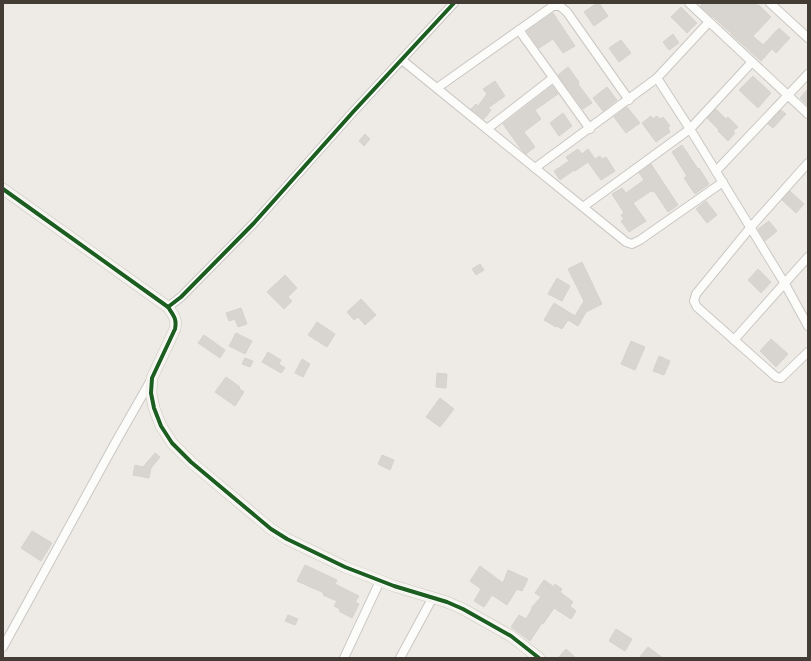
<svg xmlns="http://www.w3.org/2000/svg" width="811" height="661" font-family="'DM Sans',sans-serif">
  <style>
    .building { fill: #d8d4d0; stroke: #d6d2cd }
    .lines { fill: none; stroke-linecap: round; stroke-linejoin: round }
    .street-casing { stroke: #cac7c3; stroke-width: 10 }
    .secondary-casing { stroke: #ccc7bf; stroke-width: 12 }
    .street { stroke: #fcfcfb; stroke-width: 8 }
    .secondary { stroke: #f5f3ee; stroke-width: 11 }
    .cycleway-casing { stroke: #fff; stroke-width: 6 }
    .cycleway { stroke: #1b5e20; stroke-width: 4 }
  </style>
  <rect width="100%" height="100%" fill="#eeebe7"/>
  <g class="building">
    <path d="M 597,3 L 599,3 L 608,16 L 594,26 L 584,12 Z"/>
    <path d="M 703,3 L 755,3 L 758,6 L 759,5 L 771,17 L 753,36 L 763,45 L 779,28 L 790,38 L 776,53 L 772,49 L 761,61 L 731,34 L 732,34 L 712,16 L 711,16 L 700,6 Z"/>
    <path d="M 681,7 L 697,23 L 687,33 L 671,17 Z"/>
    <path d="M 553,13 L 575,46 L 563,53 L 553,39 L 539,48 L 527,31 Z"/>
    <path d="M 673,34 L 679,43 L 669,50 L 663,42 Z"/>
    <path d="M 621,40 L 631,53 L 619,62 L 609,48 Z"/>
    <path d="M 568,67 L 579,82 L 578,84 L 592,103 L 583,109 L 558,75 Z"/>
    <path d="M 753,76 L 771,93 L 758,108 L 739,90 Z"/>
    <path d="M 495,81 L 505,96 L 488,108 L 491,110 L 484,119 L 471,109 L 476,104 L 478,106 L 487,94 L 483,89 Z"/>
    <path d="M 552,86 L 558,94 L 535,110 L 541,119 L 524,132 L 535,147 L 526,154 L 521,149 L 503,124 Z"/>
    <path d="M 607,87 L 617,100 L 603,111 L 593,98 Z"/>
    <path d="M 808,89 L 808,106 L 800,98 Z"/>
    <path d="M 627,107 L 640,123 L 626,133 L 614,117 Z"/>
    <path d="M 716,109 L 726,119 L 728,117 L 738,127 L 733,131 L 735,133 L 728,141 L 718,131 L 719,130 L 707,118 Z"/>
    <path d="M 781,110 L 786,114 L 773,128 L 768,124 Z"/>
    <path d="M 563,113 L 572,126 L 559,136 L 550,123 Z"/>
    <path d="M 651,116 L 653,119 L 657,116 L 660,119 L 663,117 L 670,126 L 668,128 L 670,132 L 656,142 L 642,123 Z"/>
    <path d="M 365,134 L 370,139 L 364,146 L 359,141 Z"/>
    <path d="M 682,145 L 698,169 L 699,168 L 709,184 L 695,194 L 684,178 L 687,176 L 672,152 Z"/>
    <path d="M 578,149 L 582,154 L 588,149 L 595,159 L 600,156 L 602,159 L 606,157 L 615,171 L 601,180 L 588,162 L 575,171 L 574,170 L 560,180 L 554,171 L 569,161 L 566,157 Z"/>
    <path d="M 651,164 L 678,205 L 668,212 L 654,191 L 652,192 L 651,191 L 633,203 L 646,221 L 629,232 L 621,221 L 624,219 L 621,215 L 624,213 L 612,194 L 622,188 L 626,193 L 644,180 L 639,173 Z"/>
    <path d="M 790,191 L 804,204 L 796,213 L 782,200 Z"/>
    <path d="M 706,201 L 717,215 L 707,223 L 696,209 Z"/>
    <path d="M 769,221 L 777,231 L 765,241 L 758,229 Z"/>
    <path d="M 582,262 L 602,304 L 586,312 L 578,326 L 568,320 L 562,329 L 557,326 L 556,327 L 544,320 L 554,303 L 575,316 L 584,301 L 568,269 Z"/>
    <path d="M 480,264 L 484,270 L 476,275 L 472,269 Z"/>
    <path d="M 758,269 L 771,282 L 761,293 L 748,280 Z"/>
    <path d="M 285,275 L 297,288 L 288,297 L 292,301 L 284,309 L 267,292 Z"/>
    <path d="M 557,278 L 570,286 L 562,301 L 548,294 Z"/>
    <path d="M 361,299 L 376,315 L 365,325 L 358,317 L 354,320 L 347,312 Z"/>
    <path d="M 241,308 L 247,324 L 238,327 L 235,319 L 229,321 L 226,313 Z"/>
    <path d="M 317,322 L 335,334 L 327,347 L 308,335 Z"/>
    <path d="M 236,333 L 252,341 L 245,354 L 229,346 Z"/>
    <path d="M 204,335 L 225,350 L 220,358 L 198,343 Z"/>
    <path d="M 771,339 L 788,354 L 776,367 L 760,351 Z"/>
    <path d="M 631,341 L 645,347 L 635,370 L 621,364 Z"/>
    <path d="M 268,352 L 281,360 L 279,364 L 285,368 L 281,373 L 262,362 Z"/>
    <path d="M 659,356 L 670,361 L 664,375 L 653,371 Z"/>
    <path d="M 245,358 L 253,361 L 250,367 L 242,364 Z"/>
    <path d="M 302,359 L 310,364 L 303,377 L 295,373 Z"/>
    <path d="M 437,373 L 447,374 L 446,388 L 436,387 Z"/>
    <path d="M 226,377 L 240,387 L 239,388 L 244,392 L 235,406 L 215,392 Z"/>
    <path d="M 440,398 L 454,409 L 440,427 L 426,417 Z"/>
    <path d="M 155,453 L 160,457 L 151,468 L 149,478 L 133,475 L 135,465 L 143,467 Z"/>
    <path d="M 382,455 L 394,460 L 390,470 L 378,464 Z"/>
    <path d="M 32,531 L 52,543 L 41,561 L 21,548 Z"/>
    <path d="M 305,565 L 337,580 L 335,584 L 359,596 L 355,602 L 359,604 L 352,618 L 339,611 L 340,609 L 334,606 L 337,601 L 323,595 L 324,593 L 297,581 Z"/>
    <path d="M 480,566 L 503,583 L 508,570 L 528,579 L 522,591 L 517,589 L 507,605 L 492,595 L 484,607 L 474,601 L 481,589 L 470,581 Z"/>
    <path d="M 544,580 L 554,587 L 555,584 L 562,589 L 560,592 L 573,602 L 570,606 L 576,611 L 571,619 L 554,608 L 543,624 L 542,623 L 530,641 L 511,627 L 519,615 L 526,619 L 532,609 L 532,607 L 541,597 L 535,593 Z"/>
    <path d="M 288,615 L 298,619 L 295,625 L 285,621 Z"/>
    <path d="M 616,629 L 632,639 L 625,651 L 609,641 Z"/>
    <path d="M 648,647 L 663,658 L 639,658 Z"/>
    <path d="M 566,649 L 576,658 L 558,658 Z"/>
  </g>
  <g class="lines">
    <g class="street-casing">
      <g id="street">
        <path d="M 689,3 L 808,114"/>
        <path d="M 770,3 L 808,38"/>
        <path d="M 519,30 L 590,129"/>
        <path d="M 402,60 L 626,242 L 632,244 L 640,240 L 723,182"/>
        <path d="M 657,78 L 690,129 L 785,284 L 808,326"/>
        <path d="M 437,88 L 553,6 L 560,6 L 567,12 L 629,100"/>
        <path d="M 487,129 L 553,78"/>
        <path d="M 808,163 L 750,228 L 696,294 L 694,301 L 697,307 L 776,377 L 781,378 L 808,352"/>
        <path d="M 535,168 L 657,78 L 709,22"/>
        <path d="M 716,171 L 808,74"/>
        <path d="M 583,207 L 690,129 L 752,62"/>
        <path d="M 168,307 L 181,297 L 254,223 L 353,112 L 454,3"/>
        <path d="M 734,340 L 808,257"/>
        <path d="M 3,647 L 114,445 L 151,380"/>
        <path d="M 344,658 L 380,581"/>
        <path d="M 400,658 L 433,597"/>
      </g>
    </g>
    <g class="secondary-casing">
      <path id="secondary" d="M 3,189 L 168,307 C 174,316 177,319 175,329 L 152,378 L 151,393 L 154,408 L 161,426 L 172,443 L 191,462 L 271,529 L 287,539 L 345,567 L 394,586 L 447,602 L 463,609 L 511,636 L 539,658"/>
    </g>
    <use href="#street" class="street"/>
    <use href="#secondary" class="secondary"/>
    <g class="cycleway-casing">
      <g id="cycleway">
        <path d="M 3,189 L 168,307 C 174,316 177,319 175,329 L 152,378 L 151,393 L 154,408 L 161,426 L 172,443 L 191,462 L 271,529 L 287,539 L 345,567 L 394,586 L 447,602 L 463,609 L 511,636 L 539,658"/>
        <path d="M 168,307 L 181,297 L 254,223 L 353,112 L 454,3"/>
      </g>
    </g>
    <use href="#cycleway" class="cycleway"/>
  </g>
  <rect width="811" height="661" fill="none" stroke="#433c35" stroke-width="8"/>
</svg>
